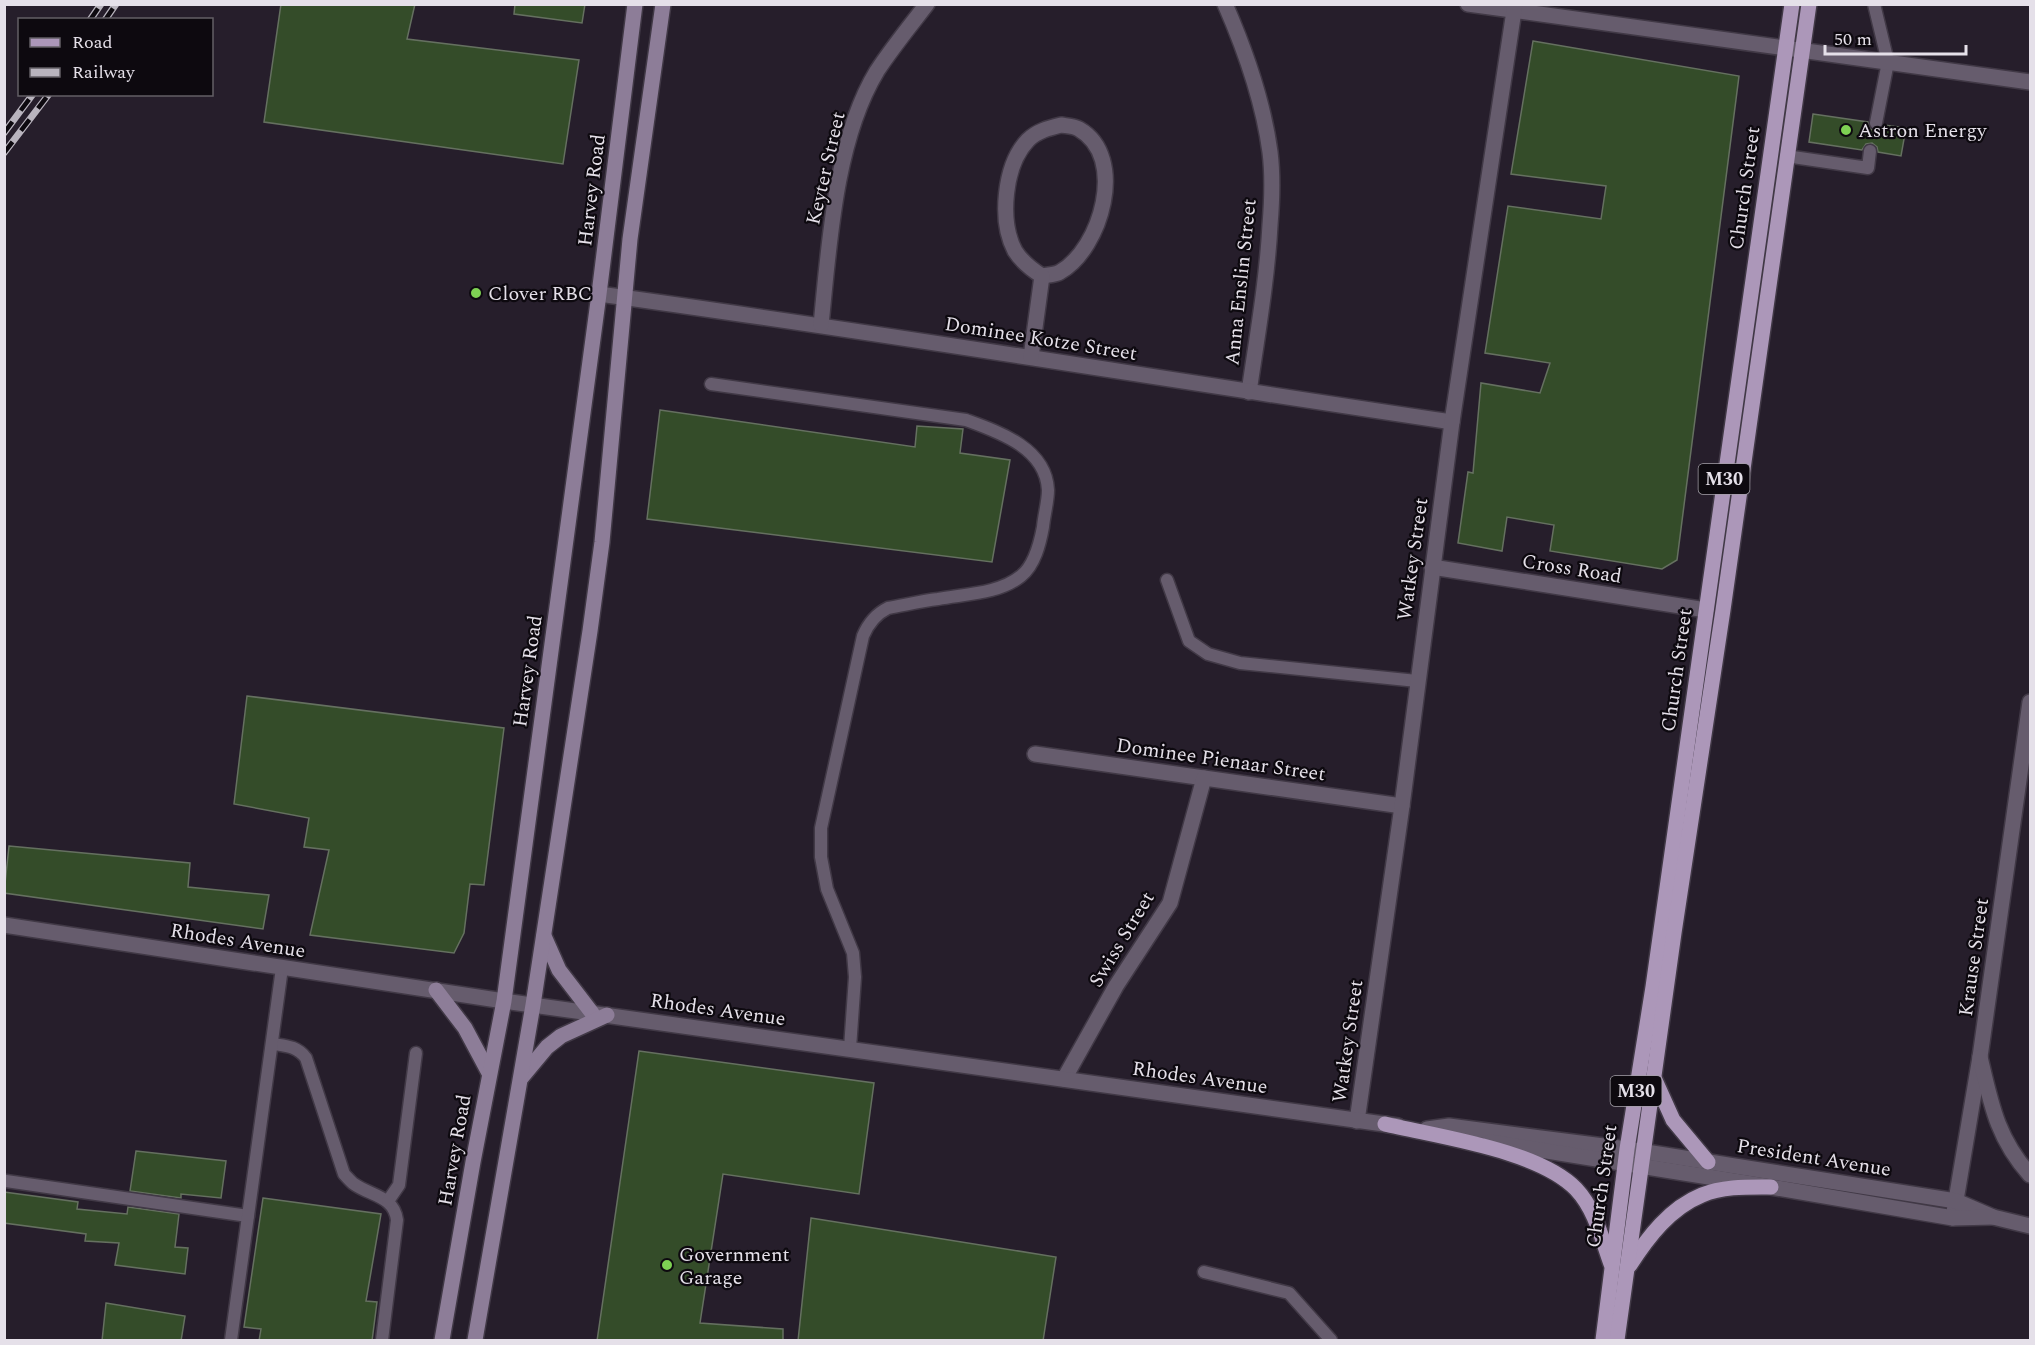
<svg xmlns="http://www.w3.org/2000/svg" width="2035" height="1345" font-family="Spectral,serif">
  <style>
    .building { fill: #344c29; stroke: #657060; stroke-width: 1.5 }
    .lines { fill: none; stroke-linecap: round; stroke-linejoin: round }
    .service-casing { stroke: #413946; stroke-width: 15 }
    .minor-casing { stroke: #413946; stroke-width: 18 }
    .tertiary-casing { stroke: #413946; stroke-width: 18 }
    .secondary-casing { stroke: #413946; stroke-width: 18 }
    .primary-casing { stroke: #413946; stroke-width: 18 }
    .service { stroke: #665c6d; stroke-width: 12 }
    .minor { stroke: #665c6d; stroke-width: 15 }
    .tertiary { stroke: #665c6d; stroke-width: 15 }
    .secondary { stroke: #8d7d98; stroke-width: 15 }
    .primary { stroke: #ac97b9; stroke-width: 15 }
    .rail-casing { stroke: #b9b4be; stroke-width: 7 }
    .rail { stroke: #0d090f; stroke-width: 4.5; stroke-dasharray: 14; stroke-linecap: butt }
    .poi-dot { fill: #7ed153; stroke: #0d090f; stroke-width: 2 }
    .labels { text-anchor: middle; stroke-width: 4.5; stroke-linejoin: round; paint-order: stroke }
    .shield { fill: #0d090f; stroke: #a4a0a8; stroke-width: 1.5 }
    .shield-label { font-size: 18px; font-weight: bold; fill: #e5e0e9 }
    .poi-label { font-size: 20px; fill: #e5e0e9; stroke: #0d090f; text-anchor: start }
    .street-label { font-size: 20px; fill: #e5e0e9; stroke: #0d090f }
  </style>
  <rect width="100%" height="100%" fill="#261e2b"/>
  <g class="building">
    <path d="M 281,4 L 415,4 L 407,39 L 579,60 L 563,164 L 264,122 Z"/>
    <path d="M 515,4 L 585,4 L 582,23 L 514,14 Z"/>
    <path d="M 1533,41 L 1739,76 L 1677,560 L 1662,569 L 1550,551 L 1554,525 L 1507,517 L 1502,551 L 1458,543 L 1468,472 L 1473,473 L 1481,383 L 1540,393 L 1550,363 L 1485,353 L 1508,206 L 1601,219 L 1606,186 L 1511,174 Z"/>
    <path d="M 1813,114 L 1868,122 L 1870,129 L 1875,131 L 1882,129 L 1884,125 L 1906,128 L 1901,156 L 1878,152 L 1877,147 L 1872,143 L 1866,144 L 1862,150 L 1809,142 Z"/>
    <path d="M 660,410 L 915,447 L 917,426 L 963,429 L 960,453 L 1010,460 L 992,562 L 647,519 Z"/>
    <path d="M 247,696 L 504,728 L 484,885 L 470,884 L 464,933 L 454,953 L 310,935 L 329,850 L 304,847 L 309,818 L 234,804 Z"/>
    <path d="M 9,846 L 190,863 L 188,887 L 269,895 L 263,929 L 4,893 Z"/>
    <path d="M 639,1051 L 874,1083 L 859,1194 L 723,1174 L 700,1323 L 783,1329 L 783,1341 L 597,1341 Z"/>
    <path d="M 136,1151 L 226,1161 L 221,1198 L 181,1194 L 181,1198 L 130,1191 Z"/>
    <path d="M 4,1192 L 78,1202 L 77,1209 L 127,1214 L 128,1207 L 179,1214 L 175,1247 L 188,1248 L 185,1274 L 115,1265 L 119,1243 L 85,1241 L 86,1234 L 4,1223 Z"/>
    <path d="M 263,1198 L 381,1214 L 366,1301 L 377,1302 L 372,1341 L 259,1341 L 261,1329 L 244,1327 Z"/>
    <path d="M 811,1218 L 1056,1257 L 1043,1341 L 798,1341 Z"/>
    <path d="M 106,1303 L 185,1316 L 181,1341 L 102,1341 Z"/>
  </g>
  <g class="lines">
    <g class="service-casing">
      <g id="service">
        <path d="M 1874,4 L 1888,62 L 1876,123"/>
        <path d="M 1786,156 L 1868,168 L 1870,151"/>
        <path d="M 711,384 L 966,420 C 999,432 1046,448 1048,490 C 1048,502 1044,515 1043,527 C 1040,543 1035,565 1021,576 C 999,594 964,594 938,599 C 921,601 905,605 888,608 C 876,614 868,624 863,636 L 821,828 L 821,857 L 827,889 L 853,953 L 855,977 L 850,1048"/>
        <path d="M 1167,580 L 1189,641 L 1208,654 L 1240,663 L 1417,681"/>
        <path d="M 273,1044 C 286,1046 297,1046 306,1058 L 344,1174 C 347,1177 351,1182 354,1184 C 371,1196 394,1196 397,1220 L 382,1340"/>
        <path d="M 6,1181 L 248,1216"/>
        <path d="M 388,1201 L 399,1185 L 416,1053"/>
        <path d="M 1204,1272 L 1289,1293 L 1331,1340"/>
        <path d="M 231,1340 L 282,968"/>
      </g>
    </g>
    <g class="minor-casing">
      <g id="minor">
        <path d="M 1225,4 C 1246,52 1263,100 1270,152 C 1273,176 1272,201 1270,225 C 1267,281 1257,337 1249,392"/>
        <path d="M 1468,4 L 2030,82"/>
        <path d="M 1061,125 C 1067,126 1074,126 1079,129 C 1128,157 1101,249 1060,272 C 1055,275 1047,275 1042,276 C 1031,269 1022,262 1015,251 C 999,221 1004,165 1028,140 C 1037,131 1049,128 1061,125 Z"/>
        <path d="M 599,294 C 884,333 1168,380 1452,422"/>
        <path d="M 821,325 C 829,246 835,140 877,71 C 892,48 910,26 927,4"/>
        <path d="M 1031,357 L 1042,276"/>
        <path d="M 1432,567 L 1706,610"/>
        <path d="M 1035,754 L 1402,806"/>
        <path d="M 4,925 L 504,1001"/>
        <path d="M 1064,1079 L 1116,986 L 1170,903 L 1204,778"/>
        <path d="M 1357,1121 L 1402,806 L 1452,422 L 1515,4"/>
        <path d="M 1953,1218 L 1980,1057 L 2030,702"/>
      </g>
    </g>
    <g class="tertiary-casing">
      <g id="tertiary">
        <path d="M 504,1001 L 1398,1126"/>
        <path d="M 1980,1057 C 1991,1104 1997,1138 2030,1175"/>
        <path d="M 1427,1129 L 1449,1126 L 1627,1149 L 1956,1201 L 1993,1217 L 2030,1226"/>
        <path d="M 1490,1142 L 1771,1187 L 1953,1218 L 1993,1217"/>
      </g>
    </g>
    <g class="secondary-casing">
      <g id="secondary">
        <path d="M 544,936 L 559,970 L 592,1013"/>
        <path d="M 436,990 L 465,1028 L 489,1073"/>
        <path d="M 522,1077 L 547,1047 L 561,1036 L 607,1015"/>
        <path d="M 442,1340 L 473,1162 L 504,1001 L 599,294 L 635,4"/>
        <path d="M 475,1340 L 533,1005 L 590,631 L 602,542 L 630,239 L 663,4"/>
      </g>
    </g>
    <g class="primary-casing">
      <g id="primary">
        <path d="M 1655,1080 L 1673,1120 L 1708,1162"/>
        <path d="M 1385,1124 C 1439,1137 1538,1150 1576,1189 C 1595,1209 1602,1239 1611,1264"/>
        <path d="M 1630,1265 C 1648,1237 1670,1208 1702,1195 C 1723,1186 1749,1187 1771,1187"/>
        <path d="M 1603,1340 L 1627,1149 L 1653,987 L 1792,4"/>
        <path d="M 1617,1340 L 1674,933 L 1723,610 L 1809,4"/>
      </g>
    </g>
    <use href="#service" class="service"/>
    <use href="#minor" class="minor"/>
    <use href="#tertiary" class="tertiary"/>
    <use href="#secondary" class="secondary"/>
    <use href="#primary" class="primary"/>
    <g class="rail-casing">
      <g id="rail">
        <path d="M 90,20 L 101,4"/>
        <path d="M 105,20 L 116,4"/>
        <path d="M 4,133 L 33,94"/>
        <path d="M 4,153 L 49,94"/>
      </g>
    </g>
    <use href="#rail" class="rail"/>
  </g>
  <g class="poi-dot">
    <circle cx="1846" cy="130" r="6"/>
    <circle cx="476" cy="293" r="6"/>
    <circle cx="667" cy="1265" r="6"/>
  </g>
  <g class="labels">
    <g class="shield">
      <rect x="1698.5" y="464" width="51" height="30" rx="4.5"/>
      <rect x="1610.5" y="1076" width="51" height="30" rx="4.5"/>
    </g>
    <g class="shield-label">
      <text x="1724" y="485">M30</text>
      <text x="1636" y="1097">M30</text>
    </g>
    <g class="poi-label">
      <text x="1858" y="137">Astron Energy</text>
      <text x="488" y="300">Clover RBC</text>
      <text x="679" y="1261">Government<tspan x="679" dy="23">Garage</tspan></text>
    </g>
    <g class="street-label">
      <text transform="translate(825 168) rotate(-77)" y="7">Keyter Street</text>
      <text transform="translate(1744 188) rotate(-82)" y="7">Church Street</text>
      <text transform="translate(591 190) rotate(-83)" y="7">Harvey Road</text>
      <text transform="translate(1240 282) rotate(-84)" y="7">Anna Enslin Street</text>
      <text transform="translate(1041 338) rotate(9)" y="7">Dominee Kotze Street</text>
      <text transform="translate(1412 559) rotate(-82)" y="7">Watkey Street</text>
      <text transform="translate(1572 568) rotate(9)" y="7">Cross Road</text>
      <text transform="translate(1676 670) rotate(-82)" y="7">Church Street</text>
      <text transform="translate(527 671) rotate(-82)" y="7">Harvey Road</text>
      <text transform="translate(1221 759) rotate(8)" y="7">Dominee Pienaar Street</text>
      <text transform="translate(1121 939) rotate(-59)" y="7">Swiss Street</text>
      <text transform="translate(238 940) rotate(9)" y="7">Rhodes Avenue</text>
      <text transform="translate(1973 957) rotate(-82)" y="7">Krause Street</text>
      <text transform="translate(718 1009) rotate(8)" y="7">Rhodes Avenue</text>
      <text transform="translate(1347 1041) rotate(-82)" y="7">Watkey Street</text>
      <text transform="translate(1200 1077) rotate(8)" y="7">Rhodes Avenue</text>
      <text transform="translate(454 1150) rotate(-80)" y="7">Harvey Road</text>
      <text transform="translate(1814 1157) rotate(9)" y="7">President Avenue</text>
      <text transform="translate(1601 1186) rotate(-82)" y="7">Church Street</text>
    </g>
  </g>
  <rect width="2035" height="1345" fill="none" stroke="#e5e0e9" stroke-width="12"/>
  <rect x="18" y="18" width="195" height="78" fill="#0d090f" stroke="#635f66" stroke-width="1.5"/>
  <rect x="30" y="38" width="30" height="9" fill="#ac97b9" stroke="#635f66" stroke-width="1.5"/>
  <text x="72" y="48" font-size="18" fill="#e5e0e9">Road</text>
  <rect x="30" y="68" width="30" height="9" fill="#b9b4be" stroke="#635f66" stroke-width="1.5"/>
  <text x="72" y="78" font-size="18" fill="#e5e0e9">Railway</text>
  <path d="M1825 45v9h141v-9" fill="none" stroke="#e5e0e9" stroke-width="3"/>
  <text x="1834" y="45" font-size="18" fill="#e5e0e9" stroke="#0d090f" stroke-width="4.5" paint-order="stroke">50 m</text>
</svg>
